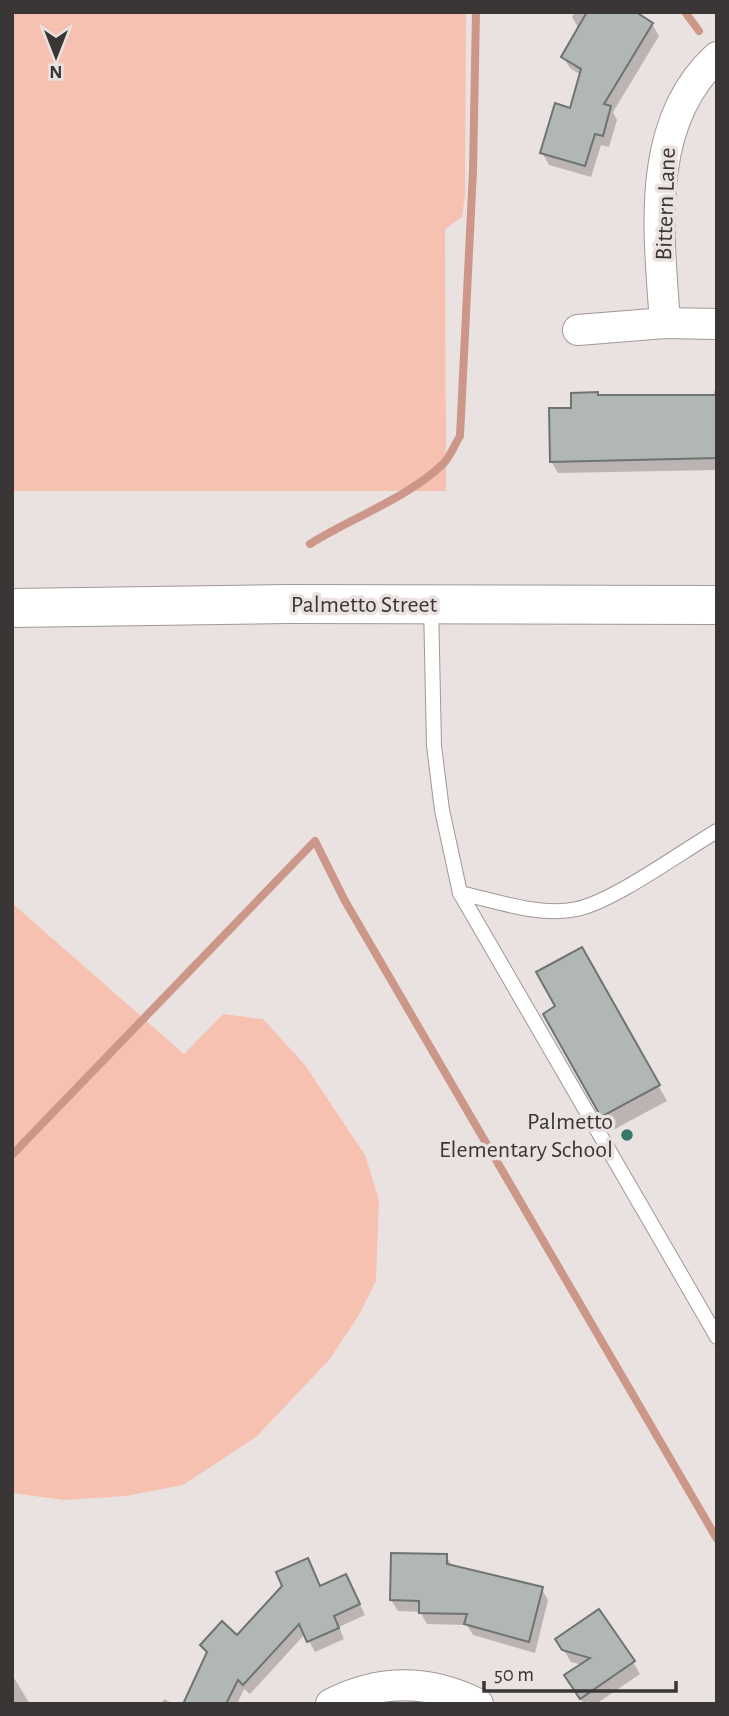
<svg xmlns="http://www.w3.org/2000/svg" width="729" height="1716" font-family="'Alegreya Sans',sans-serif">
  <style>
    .green { fill: #f7c1b2 }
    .shadow { fill: #0003 }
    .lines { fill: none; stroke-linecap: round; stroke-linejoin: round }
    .stream { stroke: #cc9788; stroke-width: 8 }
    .building { fill: #b0b7b5; stroke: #6d7472; stroke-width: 2 }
    .service-casing { stroke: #9f9896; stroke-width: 16 }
    .minor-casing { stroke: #9f9896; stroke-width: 32 }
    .secondary-casing { stroke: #9f9896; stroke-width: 40 }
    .service { stroke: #fff; stroke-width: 14 }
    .minor { stroke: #fff; stroke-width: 30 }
    .secondary { stroke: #fff; stroke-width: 38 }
    .poi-dot { fill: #377869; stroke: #eae2e0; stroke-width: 2.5 }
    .labels { text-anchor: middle; stroke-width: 7; stroke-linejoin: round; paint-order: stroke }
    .street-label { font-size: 24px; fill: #393635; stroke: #eae2e0 }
    .poi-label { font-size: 24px; fill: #393635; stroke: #eae2e0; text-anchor: end }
  </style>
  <rect width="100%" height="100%" fill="#eae2e0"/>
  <g class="green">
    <path d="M 12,12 L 466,12 L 465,196 L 462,217 L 445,229 L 446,491 L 12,491 Z"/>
    <path d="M 12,903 L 184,1054 L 223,1014 L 263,1019 L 305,1065 L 365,1155 L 379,1200 L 376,1281 L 359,1315 L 329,1360 L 256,1437 L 183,1485 L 126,1496 L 64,1500 L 12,1493 Z"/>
  </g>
  <g class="shadow">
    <path d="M 575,12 L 632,12 L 652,24 L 659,36 L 613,112 L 617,120 L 609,147 L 601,145 L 591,177 L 549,165 L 542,153 L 571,110 L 581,75 L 570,68 L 563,57 L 579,29 L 572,17 Z"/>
    <path d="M 714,391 L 717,391 L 717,470 L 558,473 L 551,461 L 573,410 L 573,394 L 714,397 Z"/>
    <path d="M 582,949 L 667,1101 L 611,1131 L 545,1014 L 558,1007 Z"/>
    <path d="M 446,1556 L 453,1567 L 541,1588 L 548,1600 L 535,1653 L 473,1635 L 467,1625 L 427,1624 L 420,1612 L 398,1611 L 391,1600 Z"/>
    <path d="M 352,1587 L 365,1615 L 339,1627 L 344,1639 L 315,1652 L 305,1634 L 250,1694 L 244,1689 L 237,1704 L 185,1704 L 208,1655 L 202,1645 L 237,1638 L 321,1588 Z"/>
    <path d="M 557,1640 L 633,1662 L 640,1674 L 596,1704 L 584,1704 L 573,1687 L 582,1665 L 571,1662 Z"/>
    <path d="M 14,1678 L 30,1704 L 12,1704 Z"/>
    <path d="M 164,1699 L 174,1704 L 161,1704 Z"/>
  </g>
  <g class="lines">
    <g class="stream">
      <path d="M 685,12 L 699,31"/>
      <path d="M 310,544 C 353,517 406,499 443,464 C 450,457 455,444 460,436 L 473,171 L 476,12"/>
      <path d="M 12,1155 L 315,841 L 345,901 L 717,1539"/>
    </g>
  </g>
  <g class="building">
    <path d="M 587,12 L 636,12 L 653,23 L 604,104 L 611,106 L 603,136 L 595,134 L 585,166 L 540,153 L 555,103 L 570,108 L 581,69 L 561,57 Z"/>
    <path d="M 598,392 L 598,395 L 717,395 L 717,458 L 550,462 L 549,408 L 571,408 L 571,393 Z"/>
    <path d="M 582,947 L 660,1085 L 601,1117 L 543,1014 L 555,1006 L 536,972 Z"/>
    <path d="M 391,1553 L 447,1554 L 447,1564 L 543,1587 L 529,1642 L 464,1624 L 467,1614 L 419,1613 L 419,1601 L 390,1600 Z"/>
    <path d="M 308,1558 L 320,1586 L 346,1574 L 360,1604 L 334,1616 L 339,1628 L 307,1642 L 299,1624 L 243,1685 L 238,1680 L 226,1704 L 183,1704 L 207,1652 L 200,1645 L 222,1621 L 237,1635 L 282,1586 L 276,1572 Z"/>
    <path d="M 599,1609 L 635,1661 L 580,1699 L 564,1675 L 590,1658 L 562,1650 L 555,1639 Z"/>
  </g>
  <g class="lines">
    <g class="service-casing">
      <g id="service">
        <path d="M 431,604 L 434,746 L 442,810 L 460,893 L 717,1337"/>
        <path d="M 460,893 C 496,901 540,917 577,909 C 614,901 681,852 717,831"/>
      </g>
    </g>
    <g class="minor-casing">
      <g id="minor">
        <path d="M 665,323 C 659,234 644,124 717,57"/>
        <path d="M 578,330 L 665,323 L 717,324"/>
        <path d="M 331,1704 C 380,1679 428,1679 478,1704"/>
      </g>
    </g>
    <g class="secondary-casing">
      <path id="secondary" d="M 12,608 L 288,604 L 717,605"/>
    </g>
    <use href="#service" class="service"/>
    <use href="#minor" class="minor"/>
    <use href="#secondary" class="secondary"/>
  </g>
  <circle class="poi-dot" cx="627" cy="1135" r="7"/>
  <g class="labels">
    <g class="street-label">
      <text transform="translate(665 204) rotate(-88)" y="8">Bittern Lane</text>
      <text x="364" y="612">Palmetto Street</text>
    </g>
    <g class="poi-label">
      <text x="613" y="1129">Palmetto<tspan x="613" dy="28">Elementary School</tspan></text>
    </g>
  </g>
  <rect width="729" height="1716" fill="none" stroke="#393635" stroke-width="28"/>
  <g transform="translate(56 56) rotate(180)" stroke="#eae2e0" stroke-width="5" paint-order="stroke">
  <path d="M0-5L12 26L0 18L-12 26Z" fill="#393635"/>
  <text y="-10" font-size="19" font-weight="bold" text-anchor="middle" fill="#393635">N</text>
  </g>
  <path d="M484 1681v10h192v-10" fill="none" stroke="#393635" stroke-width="3.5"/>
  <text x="494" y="1681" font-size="21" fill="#393635" stroke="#eae2e0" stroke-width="5" paint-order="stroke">50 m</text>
</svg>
